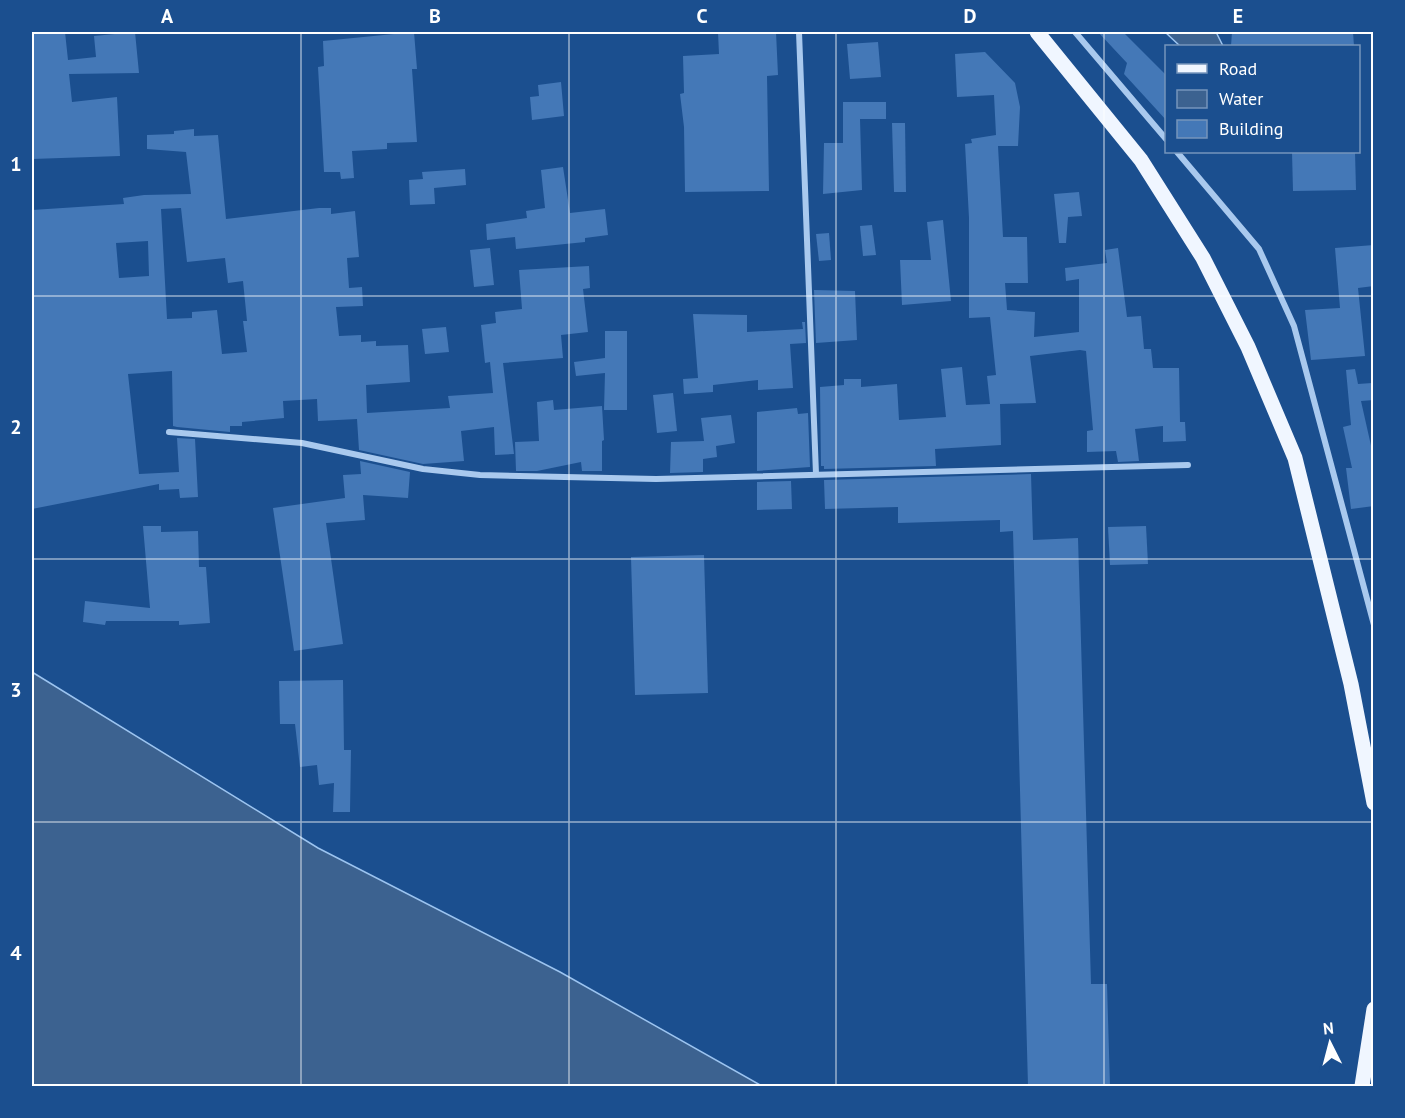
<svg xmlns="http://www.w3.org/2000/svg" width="1405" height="1118" font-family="'PT Sans',sans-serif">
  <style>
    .water { fill: #3c6290; stroke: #9cc4f0; stroke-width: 1.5 }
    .building { fill: #4478b7; fill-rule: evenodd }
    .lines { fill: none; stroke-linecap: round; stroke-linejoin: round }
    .street { stroke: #a9c9ee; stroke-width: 6 }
    .primary { stroke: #f0f6ff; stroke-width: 15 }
    .grid { fill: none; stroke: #fff; stroke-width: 1.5; stroke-opacity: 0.55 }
    .neatline { fill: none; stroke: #fff; stroke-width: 2 }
    .grid-label { font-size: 20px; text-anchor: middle; font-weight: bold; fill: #fff }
  </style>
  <rect width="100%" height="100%" fill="#1b4f8f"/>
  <g class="water">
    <path d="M 1165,32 L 1216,32 L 1223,46 L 1180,46 Z"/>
    <path d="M 32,672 L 318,848 L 560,972 L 762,1086 L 32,1086 Z"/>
  </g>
  <g class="building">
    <path d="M 32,32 L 65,32 L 68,60 L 96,57 L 94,36 L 135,32 L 139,73 L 69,74 L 72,102 L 117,97 L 120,156 L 32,159 Z"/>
    <path d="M 414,32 L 417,69 L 412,69 L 417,142 L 387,143 L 387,149 L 352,151 L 354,178 L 341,179 L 340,172 L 324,172 L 318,67 L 324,66 L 323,41 Z"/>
    <path d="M 718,32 L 776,32 L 778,75 L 767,76 L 769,191 L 685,192 L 684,127 L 680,94 L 684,93 L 683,56 L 719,54 Z"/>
    <path d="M 1098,32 L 1123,32 L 1167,76 L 1167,121 L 1124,74 L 1127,63 Z"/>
    <path d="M 1232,32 L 1353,32 L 1354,46 L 1231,46 Z"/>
    <path d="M 878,42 L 881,77 L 850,79 L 847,44 Z"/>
    <path d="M 985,52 L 1015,83 L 1020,107 L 1018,146 L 998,146 L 1003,237 L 1027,237 L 1028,283 L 1005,283 L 1007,310 L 1035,312 L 1034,337 L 1079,332 L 1079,279 L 1066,281 L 1065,268 L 1107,263 L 1105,250 L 1118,248 L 1127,317 L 1141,316 L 1144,349 L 1151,349 L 1153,368 L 1179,368 L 1180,422 L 1185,422 L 1186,441 L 1163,442 L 1163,426 L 1135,429 L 1139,461 L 1118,462 L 1116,451 L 1087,452 L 1087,431 L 1093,430 L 1086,351 L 1080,350 L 1030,356 L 1036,403 L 1000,404 L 1001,445 L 935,449 L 936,466 L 824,469 L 824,466 L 821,466 L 820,387 L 844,385 L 844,379 L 861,379 L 861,387 L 897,384 L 899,420 L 946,417 L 941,369 L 962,367 L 966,405 L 990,404 L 987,376 L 996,375 L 990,317 L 969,318 L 969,218 L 965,144 L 972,143 L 971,139 L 996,135 L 994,95 L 957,97 L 955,54 Z"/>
    <path d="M 561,82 L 564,116 L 532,120 L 530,97 L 539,96 L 538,85 Z"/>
    <path d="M 843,102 L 886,102 L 886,119 L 860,119 L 862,190 L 823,194 L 824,143 L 843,143 Z"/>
    <path d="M 892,123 L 905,123 L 906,192 L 894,192 Z"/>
    <path d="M 194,129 L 194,136 L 218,135 L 226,219 L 319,208 L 331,208 L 331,214 L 355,211 L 359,257 L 347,258 L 349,288 L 362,287 L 363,306 L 336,307 L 339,336 L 361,335 L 361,342 L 376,341 L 376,346 L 408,345 L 410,382 L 366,385 L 367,413 L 450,408 L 448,396 L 493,393 L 490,362 L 485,363 L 481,325 L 496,323 L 495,312 L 522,309 L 519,270 L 589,266 L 590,288 L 583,289 L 588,332 L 561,335 L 563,358 L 503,363 L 514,454 L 495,455 L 494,427 L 461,431 L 464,461 L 423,464 L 359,450 L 357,419 L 318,421 L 317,399 L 283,401 L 284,418 L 242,422 L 242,426 L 230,426 L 230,432 L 177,427 L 173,426 L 172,371 L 128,374 L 139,474 L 179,472 L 177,438 L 195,439 L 198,497 L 180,498 L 179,489 L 159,490 L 159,484 L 32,509 L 32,210 L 124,204 L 123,198 L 144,195 L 191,194 L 186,152 L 147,149 L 147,135 L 174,134 L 174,131 ZM 181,208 L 187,262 L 225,258 L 228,283 L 243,281 L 247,321 L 243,321 L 247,352 L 222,354 L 217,310 L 192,312 L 192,318 L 167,319 L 161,209 ZM 148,241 L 149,276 L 119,278 L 116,243 Z"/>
    <path d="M 1292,152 L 1355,152 L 1356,190 L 1293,191 Z"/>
    <path d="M 563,167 L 570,213 L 605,209 L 608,235 L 585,238 L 585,242 L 516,249 L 515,237 L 487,240 L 486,224 L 527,218 L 526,211 L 545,208 L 541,170 Z"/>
    <path d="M 465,169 L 466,185 L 434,188 L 435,204 L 410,205 L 409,180 L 423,179 L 422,172 Z"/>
    <path d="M 1079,192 L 1082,216 L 1068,217 L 1066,243 L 1059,243 L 1054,194 Z"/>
    <path d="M 943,220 L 951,301 L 902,305 L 900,260 L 931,260 L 927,222 Z"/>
    <path d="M 872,225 L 876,255 L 863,256 L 860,226 Z"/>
    <path d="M 829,233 L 831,260 L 819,261 L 816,234 Z"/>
    <path d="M 1374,245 L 1374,286 L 1358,288 L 1365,356 L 1311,360 L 1305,310 L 1340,308 L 1335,248 Z"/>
    <path d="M 490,248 L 494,285 L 474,287 L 470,250 Z"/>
    <path d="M 814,290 L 855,291 L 857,340 L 816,343 Z"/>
    <path d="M 693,314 L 747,315 L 747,332 L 803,329 L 802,322 L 805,322 L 806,343 L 790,344 L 793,388 L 758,390 L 758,380 L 713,385 L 713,392 L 684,394 L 683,379 L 698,378 Z"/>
    <path d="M 446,327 L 449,352 L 425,354 L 422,329 Z"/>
    <path d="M 605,331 L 627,331 L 627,410 L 604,410 L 605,373 L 576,376 L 574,362 L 605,358 Z"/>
    <path d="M 1355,369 L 1358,384 L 1372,383 L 1374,400 L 1361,401 L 1374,459 L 1374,506 L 1351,509 L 1346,468 L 1352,468 L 1343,427 L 1351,425 L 1346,370 Z"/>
    <path d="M 673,393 L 677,431 L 657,433 L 653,395 Z"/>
    <path d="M 553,400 L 554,410 L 602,406 L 604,440 L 602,441 L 602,471 L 582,471 L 581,462 L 537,471 L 516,471 L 515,442 L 539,441 L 537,402 Z"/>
    <path d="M 797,408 L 798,414 L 808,413 L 810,467 L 757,471 L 757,412 Z"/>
    <path d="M 731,415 L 735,443 L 716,446 L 717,457 L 703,459 L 703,472 L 670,473 L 671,442 L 704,441 L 701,418 Z"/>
    <path d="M 360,461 L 410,472 L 408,498 L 363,495 L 365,520 L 326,523 L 343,644 L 294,651 L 273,508 L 345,498 L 343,475 L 361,474 Z"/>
    <path d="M 1031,474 L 1033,540 L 1078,538 L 1091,984 L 1107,984 L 1110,1086 L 1028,1086 L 1013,531 L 1000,532 L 1000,520 L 898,523 L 898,507 L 825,509 L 824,480 Z"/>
    <path d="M 791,481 L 792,509 L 757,510 L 757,482 Z"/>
    <path d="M 143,526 L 161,526 L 161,532 L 198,531 L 199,567 L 206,567 L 210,623 L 179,625 L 179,621 L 106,621 L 105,625 L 83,622 L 85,601 L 150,608 Z"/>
    <path d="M 1146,526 L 1148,564 L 1110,565 L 1108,527 Z"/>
    <path d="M 704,555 L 708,693 L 635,695 L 631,557 Z"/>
    <path d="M 343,680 L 344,750 L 351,750 L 350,812 L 333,812 L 334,783 L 319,785 L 317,765 L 300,767 L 295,724 L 280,724 L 279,681 Z"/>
  </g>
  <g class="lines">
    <g class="street">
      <path d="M 799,32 L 816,474"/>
      <path d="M 1075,32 L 1166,139"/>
      <path d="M 1177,152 L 1259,249 L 1294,326 L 1374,625"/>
      <path d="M 169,432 L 302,443 L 423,469 L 480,475 L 656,479 L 1188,465"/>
    </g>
    <g class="primary">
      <path d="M 1037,32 L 1141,160 L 1203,258 L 1248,347 L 1295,458 L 1351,684 L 1374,803"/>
      <path d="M 1362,1086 L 1374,1009"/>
    </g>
  </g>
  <path class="grid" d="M 301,32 L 301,1086M 569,32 L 569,1086M 836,32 L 836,1086M 1104,32 L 1104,1086M 32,296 L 1374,296M 32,559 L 1374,559M 32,822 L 1374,822"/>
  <rect width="1405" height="1118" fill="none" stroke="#1b4f8f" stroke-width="66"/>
  <rect x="1165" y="45" width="195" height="108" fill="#1b4f8f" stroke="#7695bc" stroke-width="1.5"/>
  <rect x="1177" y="64" width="30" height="9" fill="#f0f6ff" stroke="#7695bc" stroke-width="1.5"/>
  <text x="1219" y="75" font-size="18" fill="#ffffff">Road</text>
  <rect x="1177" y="90" width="30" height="18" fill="#3c6290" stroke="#7695bc" stroke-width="1.5"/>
  <text x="1219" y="105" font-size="18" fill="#ffffff">Water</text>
  <rect x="1177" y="120" width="30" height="18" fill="#4478b7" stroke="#7695bc" stroke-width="1.5"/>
  <text x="1219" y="135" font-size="18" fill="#ffffff">Building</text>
  <g transform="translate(1330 1043) rotate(354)" stroke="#1b4f8f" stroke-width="4.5" paint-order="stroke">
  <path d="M0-4.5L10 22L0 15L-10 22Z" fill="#ffffff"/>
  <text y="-9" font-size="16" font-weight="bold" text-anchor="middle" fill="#ffffff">N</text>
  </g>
  <rect x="33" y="33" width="1339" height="1052" class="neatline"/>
  <g class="grid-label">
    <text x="167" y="23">A</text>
    <text x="435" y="23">B</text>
    <text x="702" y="23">C</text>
    <text x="970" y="23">D</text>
    <text x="1238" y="23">E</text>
    <text x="16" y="171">1</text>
    <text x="16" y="434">2</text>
    <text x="16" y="697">3</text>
    <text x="16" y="960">4</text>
  </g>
</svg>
